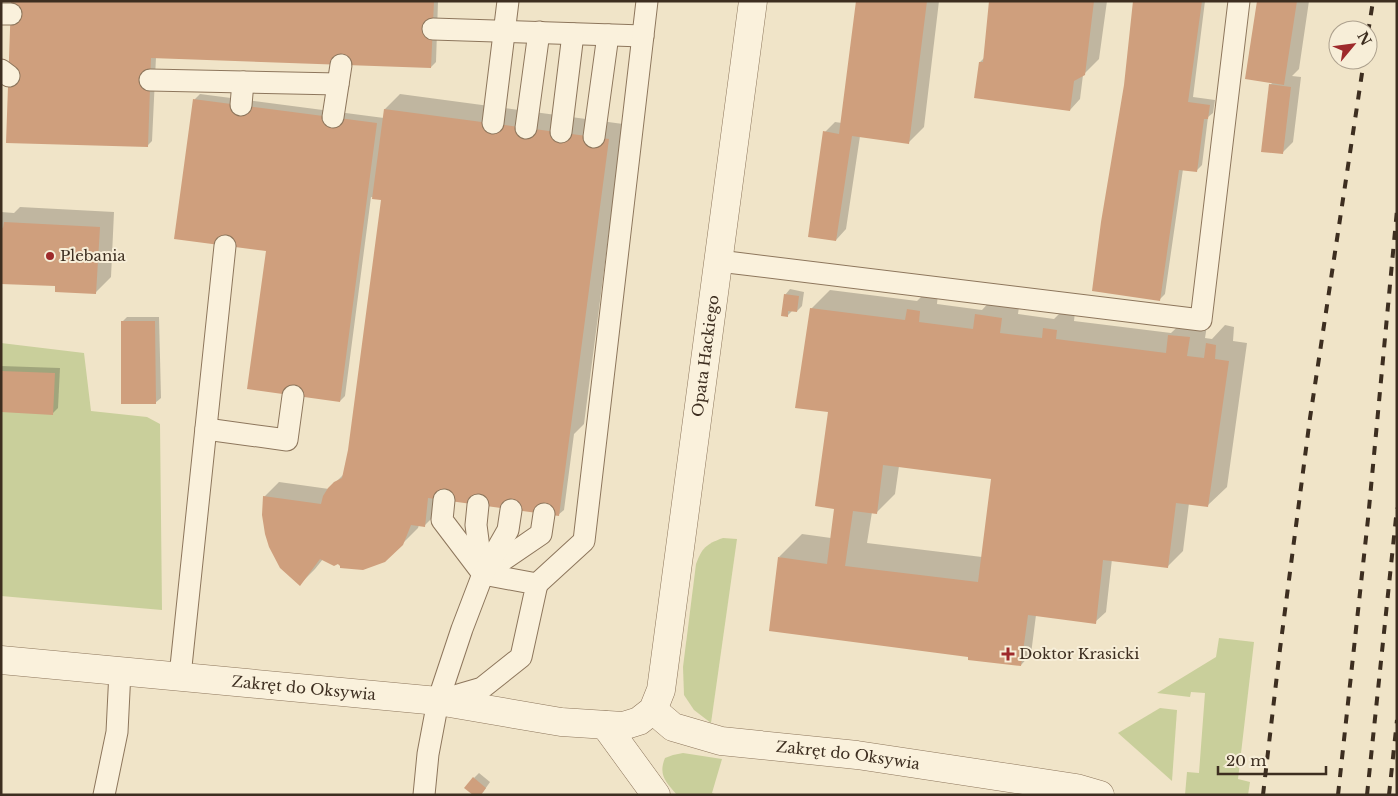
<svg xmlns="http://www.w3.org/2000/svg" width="1398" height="796" font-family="'Libre Baskerville',serif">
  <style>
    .green { fill: #c9cf9b }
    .shadow { fill: #0003; fill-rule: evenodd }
    .building { fill: #cf9f7d; fill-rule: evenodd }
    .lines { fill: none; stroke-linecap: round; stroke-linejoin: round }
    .service-casing { stroke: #8d765c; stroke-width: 23 }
    .minor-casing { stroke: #8d765c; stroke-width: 29 }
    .service { stroke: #faf1dc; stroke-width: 21 }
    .minor { stroke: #faf1dc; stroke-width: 28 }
    .rail { stroke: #3d2e20; stroke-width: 4; stroke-dasharray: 9 9; stroke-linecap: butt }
    .poi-dot { fill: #9e2a2b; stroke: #f7eed8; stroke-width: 2 }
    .labels { text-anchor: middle; stroke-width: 4; stroke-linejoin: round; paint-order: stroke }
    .poi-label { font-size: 15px; fill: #3d2e20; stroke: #f7eed8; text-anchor: start }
    .street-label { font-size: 15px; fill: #3d2e20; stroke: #f7eed8 }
  </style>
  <rect width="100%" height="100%" fill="#f0e4c8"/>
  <g class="green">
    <path d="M 1,343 L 84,353 L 91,411 L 147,417 L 160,424 L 162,610 L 1,596 Z"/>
    <path d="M 723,538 L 737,539 L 711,723 L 694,710 L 684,695 L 683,667 L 696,564 C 702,548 706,544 723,538 Z"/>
    <path d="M 1219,638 L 1254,642 L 1238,779 L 1250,782 L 1248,795 L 1185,795 L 1187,772 L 1199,773 L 1205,693 L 1191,692 L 1190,697 L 1157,693 L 1216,657 Z"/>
    <path d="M 1160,708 L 1177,710 L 1172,781 L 1118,733 Z"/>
    <path d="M 683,753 L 722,759 L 712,793 L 718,795 L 677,795 C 666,782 658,775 665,758 L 673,755 Z"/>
  </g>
  <g class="shadow">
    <path d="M 13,1 L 438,1 L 436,62 L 431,67 L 156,57 L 152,141 L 147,146 Z"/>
    <path d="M 857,1 L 939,1 L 924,127 L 909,142 L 860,136 L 846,229 L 836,240 L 825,132 L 835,122 L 842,123 Z"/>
    <path d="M 991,1 L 1107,1 L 1099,59 L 1083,75 L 1080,99 L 1070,110 L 980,62 L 985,57 Z"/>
    <path d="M 1135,1 L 1205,1 L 1193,97 L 1215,100 L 1213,113 L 1208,117 L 1202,165 L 1197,170 L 1183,169 L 1165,294 L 1160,299 L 1125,85 Z"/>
    <path d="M 1258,1 L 1309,1 L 1299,69 L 1292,76 L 1301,77 L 1293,142 L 1282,153 L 1270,85 L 1273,82 Z"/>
    <path d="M 200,94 L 384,118 L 385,109 L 400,94 L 623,124 L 584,424 L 574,434 L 564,510 L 558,515 L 441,499 L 439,511 L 424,526 L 419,525 L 418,528 L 402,544 L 341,565 L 323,559 L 315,569 L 300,584 L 264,497 L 279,482 L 329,489 L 345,473 L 350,450 L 382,199 L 371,197 L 345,396 L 340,401 L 267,250 L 176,238 L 195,99 Z"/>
    <path d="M 20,207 L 114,212 L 111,277 L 96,292 L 56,285 L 1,283 L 1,212 L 14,213 Z"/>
    <path d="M 790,289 L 804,292 L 802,306 L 797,311 L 792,311 L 787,316 L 785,295 Z"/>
    <path d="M 830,290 L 917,301 L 927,291 L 938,293 L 937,304 L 982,310 L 995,296 L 1020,299 L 1018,314 L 1054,319 L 1063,310 L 1075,312 L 1074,321 L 1171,333 L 1188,317 L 1208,319 L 1205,338 L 1212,339 L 1225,325 L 1234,327 L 1233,341 L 1247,343 L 1227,487 L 1208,505 L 1189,503 L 1183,551 L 1168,566 L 1112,559 L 1106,612 L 1095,622 L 1036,615 L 1031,654 L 1021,665 L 970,656 L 779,557 L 802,534 L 831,538 L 835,509 L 829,411 L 811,309 ZM 899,466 L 993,478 L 982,557 L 867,543 L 872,512 L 877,512 L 895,494 Z"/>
    <path d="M 127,317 L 159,317 L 161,398 L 155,403 L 122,322 Z"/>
    <path d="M 1,366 L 60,368 L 58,408 L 53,413 L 1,411 Z"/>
    <path d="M 479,773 L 490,782 L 483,792 L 474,778 Z"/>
  </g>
  <g class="building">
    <path d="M 11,1 L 434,1 L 431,68 L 151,58 L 148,147 L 6,143 Z"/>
    <path d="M 856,1 L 927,1 L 909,144 L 852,136 L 836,241 L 808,237 L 823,131 L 839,134 Z"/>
    <path d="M 989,1 L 1094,1 L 1085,75 L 1074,81 L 1070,111 L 974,98 L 979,62 L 983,62 Z"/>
    <path d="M 1133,1 L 1202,1 L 1188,102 L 1210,105 L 1208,119 L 1204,119 L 1197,172 L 1179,170 L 1160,301 L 1092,291 L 1101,222 L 1124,85 Z"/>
    <path d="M 1257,1 L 1297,1 L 1284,85 L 1245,79 Z"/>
    <path d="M 1269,84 L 1291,87 L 1283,154 L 1261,152 Z"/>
    <path d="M 193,99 L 377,123 L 340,402 L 247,389 L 266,251 L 174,239 Z"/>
    <path d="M 384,109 L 609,139 L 559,516 L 428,498 L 425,527 L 411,525 L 403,545 L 385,562 L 363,570 L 340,568 L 340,566 L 338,564 L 334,566 L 320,559 L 300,586 L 280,568 L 269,547 L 265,534 L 262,515 L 263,496 L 321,504 L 323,496 L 328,488 L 334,482 L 342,478 L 348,450 L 381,200 L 372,199 Z"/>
    <path d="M 4,222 L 100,227 L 96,294 L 55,292 L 55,286 L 1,284 L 1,227 L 3,228 Z"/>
    <path d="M 784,294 L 799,296 L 797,312 L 788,311 L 788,317 L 781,316 Z"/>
    <path d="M 810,308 L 905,320 L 907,309 L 920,311 L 919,322 L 973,329 L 975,314 L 1002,318 L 1000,333 L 1042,338 L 1043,328 L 1057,330 L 1056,339 L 1166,353 L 1168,335 L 1190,337 L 1187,356 L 1204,358 L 1206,343 L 1216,345 L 1215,359 L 1229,361 L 1208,507 L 1176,503 L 1168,568 L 1103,560 L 1096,624 L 1028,615 L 1021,666 L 968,660 L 968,657 L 769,631 L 778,557 L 827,564 L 834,509 L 815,506 L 828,412 L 795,408 ZM 883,465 L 991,479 L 978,582 L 845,566 L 853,511 L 877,514 Z"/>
    <path d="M 121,321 L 155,321 L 156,404 L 121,404 Z"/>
    <path d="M 1,371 L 55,373 L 53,415 L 1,412 Z"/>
    <path d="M 473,777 L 486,788 L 481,795 L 473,795 L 464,788 Z"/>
  </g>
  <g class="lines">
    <g class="service-casing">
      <g id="service">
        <path d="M 1,14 L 11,14"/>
        <path d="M 433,29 L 643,36"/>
        <path d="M 1,70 L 9,76"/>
        <path d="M 150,80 L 338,84"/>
        <path d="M 241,105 L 243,82"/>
        <path d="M 333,117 L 341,65"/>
        <path d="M 493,123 L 508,1"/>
        <path d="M 526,128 L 539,32"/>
        <path d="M 561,132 L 573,34"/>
        <path d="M 594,137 L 608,35"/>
        <path d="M 719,261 L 1201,320 L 1239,1"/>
        <path d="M 206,429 L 287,440 L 293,396"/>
        <path d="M 478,505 L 476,525 L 482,571"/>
        <path d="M 487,571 L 541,534 L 544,514"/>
        <path d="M 537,584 L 584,541 L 647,1"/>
        <path d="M 180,676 L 225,246"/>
        <path d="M 441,700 L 482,688 L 521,657 L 537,584 L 483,574 L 442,520 L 444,500"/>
        <path d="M 104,795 L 117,732 L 120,671"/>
        <path d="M 424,795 L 428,754 L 438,701 L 462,629 L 483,574 L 508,530 L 511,510"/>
      </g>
    </g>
    <g class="minor-casing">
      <g id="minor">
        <path id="s1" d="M 1,660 L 438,701 L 561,722 L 623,726 L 639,721 L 653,710 L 661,690 L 753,1"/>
        <path id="s2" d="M 653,710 L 673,727 L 721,741 L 857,755 L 1076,788 L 1100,795"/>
        <path d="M 605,725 L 656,795"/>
      </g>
    </g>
    <use href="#service" class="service"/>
    <use href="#minor" class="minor"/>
    <g class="rail">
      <path d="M 1368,33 L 1373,1"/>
      <path d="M 1263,795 L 1280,649 L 1310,418 L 1364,60"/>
      <path d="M 1338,795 L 1368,519 L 1397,210"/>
      <path d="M 1367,795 L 1397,508"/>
      <path d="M 1389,795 L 1397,720"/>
    </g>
  </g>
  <g class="poi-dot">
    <circle cx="50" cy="256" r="5"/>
    <path d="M1005.5 646.5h5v5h5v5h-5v5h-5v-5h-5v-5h5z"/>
  </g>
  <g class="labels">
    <g class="poi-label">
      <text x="60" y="261">Plebania</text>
      <text x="1019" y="659">Doktor Krasicki</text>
    </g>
    <g class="street-label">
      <text dy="5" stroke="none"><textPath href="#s1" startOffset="1019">Opata Hackiego</textPath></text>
      <text dy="5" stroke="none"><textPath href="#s1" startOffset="304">Zakręt do Oksywia</textPath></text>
      <text dy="5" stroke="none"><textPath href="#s2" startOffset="204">Zakręt do Oksywia</textPath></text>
    </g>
  </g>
  <rect width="1398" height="796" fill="none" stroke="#3d2e20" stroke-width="5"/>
  <g transform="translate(1353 45) rotate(61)"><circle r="24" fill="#f7eed8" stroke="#ada18e"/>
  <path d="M0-4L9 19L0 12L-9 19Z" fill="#9e2a2b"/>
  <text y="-8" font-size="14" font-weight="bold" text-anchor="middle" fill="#3d2e20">N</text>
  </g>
  <path d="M1218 766v8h108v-8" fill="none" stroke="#3d2e20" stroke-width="2.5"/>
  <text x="1226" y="766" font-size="15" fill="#3d2e20" stroke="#f7eed8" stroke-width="4" paint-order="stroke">20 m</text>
</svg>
